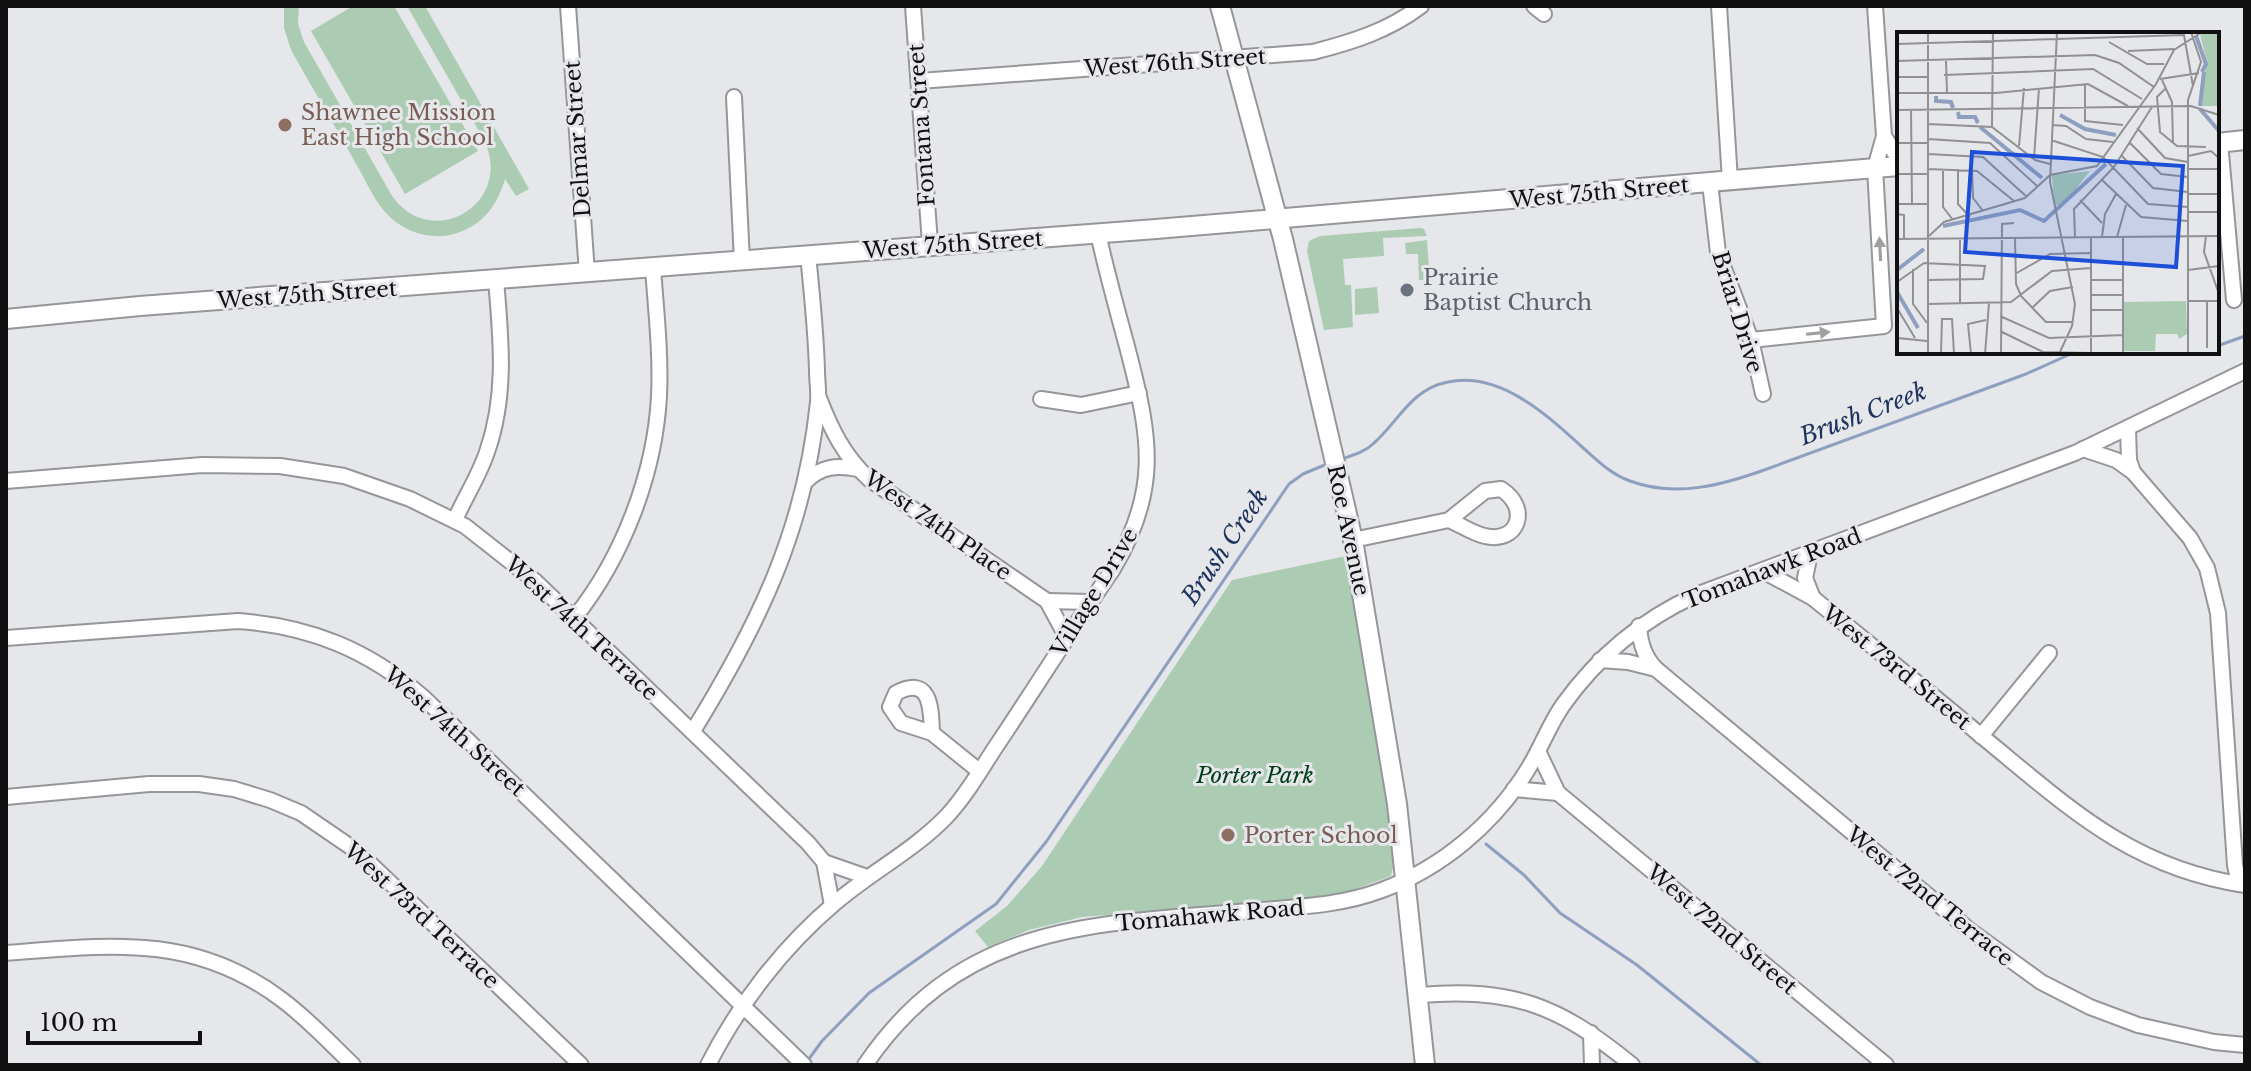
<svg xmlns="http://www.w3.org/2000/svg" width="2251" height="1071" font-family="'Libre Baskerville',serif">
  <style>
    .green { fill: #abccb3 }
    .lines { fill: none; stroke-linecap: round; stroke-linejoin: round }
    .stream { stroke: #8e9fbf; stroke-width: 3 }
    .minor-casing { stroke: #959699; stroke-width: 18 }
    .major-casing { stroke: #959699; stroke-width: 22 }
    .minor { stroke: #fff; stroke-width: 14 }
    .major { stroke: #fff; stroke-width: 18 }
    .oneway { fill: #a0a0a0 }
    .education-dot { fill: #8d6e63; stroke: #e6e7ea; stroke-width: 3 }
    .worship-dot { fill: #6b7280; stroke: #e6e7ea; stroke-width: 3 }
    .labels { text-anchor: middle; stroke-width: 6; stroke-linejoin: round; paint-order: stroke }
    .street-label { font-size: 22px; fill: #111112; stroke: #e6e7ea }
    .education-label { font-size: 22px; fill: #785e54; stroke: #e6e7ea; text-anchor: start }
    .worship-label { font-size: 22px; fill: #5b616d; stroke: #e6e7ea; text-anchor: start }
    .park-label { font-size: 22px; font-style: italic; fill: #003c1a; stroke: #e6e7ea }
    .water-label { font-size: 24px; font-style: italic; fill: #1e335e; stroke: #e6e7ea }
    .inset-river { fill: none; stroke: #8e9fbf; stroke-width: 4 }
    .inset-road { fill: none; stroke: #919194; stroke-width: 2 }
    .view { fill: #1d4ed8; fill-opacity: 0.15; stroke: #1d4ed8; stroke-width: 4 }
    .inset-edge { fill: none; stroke: #111112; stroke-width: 4 }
  </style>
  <rect width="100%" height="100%" fill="#e6e7ea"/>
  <g class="green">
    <path d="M 284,6 L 299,6 L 298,24 L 304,42 L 391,194 C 429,253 515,205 484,140 L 407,6 L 425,6 L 529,189 L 516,196 L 505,179 C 498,203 485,223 460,232 C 437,241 410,235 391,218 C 375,204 366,180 355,162 C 334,125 312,87 291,50 L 284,28 Z"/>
    <path d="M 353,6 L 394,6 L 478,151 L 405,194 L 311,31 Z"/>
    <path d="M 1420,228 L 1424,229 L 1427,236 L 1383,238 L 1384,256 L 1343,259 L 1345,285 L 1351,285 L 1353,327 L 1324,330 L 1307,251 L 1309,241 L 1320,236 Z"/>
    <path d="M 1427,240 L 1430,284 L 1426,284 L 1425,280 L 1419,280 L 1418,254 L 1406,254 L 1405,243 Z"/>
    <path d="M 1377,287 L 1379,313 L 1355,315 L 1355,289 Z"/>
    <path d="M 1346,556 L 1362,644 L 1395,859 L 1391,876 L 1350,891 L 1322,897 L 1082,917 L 1029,930 L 988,947 L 975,931 L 1007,906 L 1042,866 L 1232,580 Z"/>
  </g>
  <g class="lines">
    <g class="stream">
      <path d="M 2217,346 L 2245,336"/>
      <path d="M 1342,459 C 1353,455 1365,452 1374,443 C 1399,421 1411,389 1448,382 C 1499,371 1546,414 1581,446 C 1596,459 1610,474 1630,481 C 1676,498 1723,485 1767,469 L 2026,374 L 2075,352"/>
      <path d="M 1486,844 L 1524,875 L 1560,913 L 1637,965 L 1761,1065"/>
      <path d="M 806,1063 L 822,1041 L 869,993 L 996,904 L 1046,842 L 1289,484 L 1303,474 L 1327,464"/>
    </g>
    <g class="minor-casing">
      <g id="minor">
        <path d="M 568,6 L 587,273"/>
        <path d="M 913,6 L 930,244"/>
        <path d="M 1534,6 L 1544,14"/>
        <path d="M 1719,6 L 1730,181"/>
        <path d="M 919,81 L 1313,52 C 1352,42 1388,31 1421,6"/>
        <path d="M 734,97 L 742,261"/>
        <path d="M 1884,136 L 1899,160"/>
        <path d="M 2220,142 L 2234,300"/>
        <path d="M 1710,183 L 1718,253 L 1751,340 L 1763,394"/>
        <path d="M 1751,340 L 1884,326 L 1875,168 L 1884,136 L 1875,6"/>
        <path d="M 819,398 C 831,429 844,456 869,479 L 1047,601 L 1067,638"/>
        <path d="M 1041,399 L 1081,405 L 1139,393"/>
        <path d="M 2128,429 L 2129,460 L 2133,472"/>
        <path d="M 2083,449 L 2116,460 L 2133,472 L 2190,538 L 2207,568 L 2218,613 L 2235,865 L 2239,884"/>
        <path d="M 6,481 L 202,465 L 280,466 L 344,476 L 410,499 L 465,526 L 535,581 L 808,843 L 824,862 L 832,905"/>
        <path d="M 805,482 C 821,466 837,465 858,469"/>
        <path d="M 455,520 C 465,497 479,476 487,452 C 507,395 501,339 496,280"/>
        <path d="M 1353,540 L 1449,520 L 1485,491 L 1501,489 C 1531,508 1518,544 1485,536 C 1474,534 1461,525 1449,520"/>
        <path d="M 1810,554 L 1805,578 L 1813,598"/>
        <path d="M 1763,571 L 1813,598 C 1868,643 1924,688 1979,734 C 2065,804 2129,868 2245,885"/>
        <path d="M 1047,601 L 1091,602"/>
        <path d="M 575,617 C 623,557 655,473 659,396 C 661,353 656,311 653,268"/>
        <path d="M 1639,626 C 1640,643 1644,657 1656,669 L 1968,929 L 2041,982 L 2090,1007 L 2138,1025 L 2214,1042 L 2245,1045"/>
        <path d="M 6,638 L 238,621 C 310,626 368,650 423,697 L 804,1065"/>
        <path d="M 1600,660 L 1628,662 L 1656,669"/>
        <path d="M 693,731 C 759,624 805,529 818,402 C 819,392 817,381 817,371 C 816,332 812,294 808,255"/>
        <path d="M 932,733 C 931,708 931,675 896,693 L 890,707 L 901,723 L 932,733 L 979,771"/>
        <path d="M 1981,736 L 2049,653"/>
        <path d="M 1538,751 L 1558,793 L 1886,1065"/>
        <path d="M 1514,789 L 1558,793"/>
        <path d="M 6,797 L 149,784 L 199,784 L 234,789 L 270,800 L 301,813 L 358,852 L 581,1065"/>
        <path d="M 824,862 L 867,877"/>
        <path d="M 6,953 C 109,945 193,933 281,999 C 307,1018 330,1043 353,1065"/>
        <path d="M 1420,995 C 1513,987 1560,1006 1632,1065"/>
        <path d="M 1591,1033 L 1592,1065"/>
        <path d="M 708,1065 C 739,1004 783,947 835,903 C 871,872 913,851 946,817 C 967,795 982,767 999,742 C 1037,685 1074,626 1113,569 C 1159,492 1151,440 1130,358 C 1119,316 1107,275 1098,233"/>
        <path d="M 865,1065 C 963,921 1096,924 1251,911 C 1295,907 1340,906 1382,890 C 1442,868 1495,823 1528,769 C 1541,748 1549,725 1563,705 C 1598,656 1641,620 1696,595 L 2075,453 L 2245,371"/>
      </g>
    </g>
    <g class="major-casing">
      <g id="major">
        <path d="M 1220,6 L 1283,239 L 1353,540 L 1397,804 L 1425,1065"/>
        <path d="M 2217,143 L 2245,140"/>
        <path d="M 6,319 L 140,306 L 1156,229 L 1899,166"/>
      </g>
    </g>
    <use href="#minor" class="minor"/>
    <use href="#major" class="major"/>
  </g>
  <defs><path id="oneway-solid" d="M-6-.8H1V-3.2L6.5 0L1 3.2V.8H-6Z" transform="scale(2)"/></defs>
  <g class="oneway">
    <use href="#oneway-solid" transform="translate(1880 249) rotate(-93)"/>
    <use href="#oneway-solid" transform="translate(1818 333) rotate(-6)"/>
  </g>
  <g class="education-dot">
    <circle cx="285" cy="125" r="8"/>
    <circle cx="1228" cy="835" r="8"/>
  </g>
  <circle class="worship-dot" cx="1407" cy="290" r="8"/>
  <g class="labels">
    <g class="street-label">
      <text transform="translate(1175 62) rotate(-4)" y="8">West 76th Street</text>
      <text transform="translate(921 125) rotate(-94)" y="8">Fontana Street</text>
      <text transform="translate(577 139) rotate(-94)" y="8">Delmar Street</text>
      <text transform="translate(1599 192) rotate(-5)" y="8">West 75th Street</text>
      <text transform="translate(953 244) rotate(-4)" y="8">West 75th Street</text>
      <text transform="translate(307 294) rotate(-4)" y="8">West 75th Street</text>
      <text transform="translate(1738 312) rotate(73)" y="8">Briar Drive</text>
      <text transform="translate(938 525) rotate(35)" y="8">West 74th Place</text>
      <text transform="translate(1349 530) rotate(78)" y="8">Roe Avenue</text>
      <text transform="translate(1772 568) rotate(-21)" y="8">Tomahawk Road</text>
      <text transform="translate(1094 592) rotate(-59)" y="8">Village Drive</text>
      <text transform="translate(582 628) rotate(43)" y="8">West 74th Terrace</text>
      <text transform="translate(1897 667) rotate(39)" y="8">West 73rd Street</text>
      <text transform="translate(455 731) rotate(42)" y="8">West 74th Street</text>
      <text transform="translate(1930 896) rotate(39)" y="8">West 72nd Terrace</text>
      <text transform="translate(422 915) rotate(43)" y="8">West 73rd Terrace</text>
      <text transform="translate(1210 915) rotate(-5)" y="8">Tomahawk Road</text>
      <text transform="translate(1722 929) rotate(40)" y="8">West 72nd Street</text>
    </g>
    <g class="education-label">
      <text x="301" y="120">Shawnee Mission<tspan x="301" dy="25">East High School</tspan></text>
      <text x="1244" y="843">Porter School</text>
    </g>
    <g class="worship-label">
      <text x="1423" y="285">Prairie<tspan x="1423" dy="25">Baptist Church</tspan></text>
    </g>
    <g class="park-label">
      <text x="1255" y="783">Porter Park</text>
    </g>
    <g class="water-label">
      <text transform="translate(1863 414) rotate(-21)" y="8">Brush Creek</text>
      <text transform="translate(1225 547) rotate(-56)" y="8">Brush Creek</text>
    </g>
  </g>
  <g transform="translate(1897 32)">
    <rect width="322" height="322" fill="#e6e7ea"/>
    <path d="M 308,0 L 322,0 L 322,74 L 303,74 L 310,30 L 303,3 ZM 193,139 L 167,172 L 157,174 L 155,143 ZM 289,269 L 290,302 L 282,307 L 280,302 L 259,302 L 258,319 L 227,319 L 227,270 Z" fill="#abccb3"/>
    <path class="inset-river" d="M 299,4 L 309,32 L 305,40M 39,64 L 39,69 L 54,70 L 56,76M 303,74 L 307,40M 303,77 L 322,99M 61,80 L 62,85 L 78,85 L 81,91M 163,83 L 188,97 L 219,103M 83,95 L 145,146M 46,194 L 123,178 L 147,189 L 209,132M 0,238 L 27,217M 0,260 L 21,296"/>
    <path class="inset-road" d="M 160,0 L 153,150 L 178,272 L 175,294 L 162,322M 212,10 L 250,32 L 267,32M 0,12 L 287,3 L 296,54M 231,19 L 277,17M 0,29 L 198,23 L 222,31 L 257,55M 49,29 L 50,61M 47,43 L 196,37 L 245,67M 0,45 L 31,45M 263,47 L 302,41M 265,48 L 275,70 L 276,112M 188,52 L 188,89 L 226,93M 269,56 L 260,65 L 263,100 L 280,114 L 309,115M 0,61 L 99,61 L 191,52 L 231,74M 0,78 L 294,74 L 322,83M 14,78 L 15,172M 31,92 L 95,95 L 138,128 L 153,132M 155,93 L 169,94 L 189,107 L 216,110M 95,95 L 96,0M 240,96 L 268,126 L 291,130M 31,107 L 93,111 L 140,154M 154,108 L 206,125 L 251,172 L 291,175M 232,110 L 264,142 L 291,145M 0,111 L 31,111M 122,114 L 127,56M 31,122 L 86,125 L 130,165M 224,123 L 256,156 L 291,160M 291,124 L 314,119 L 322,126 L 322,137M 137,126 L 142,56M 31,137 L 80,139 L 117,169M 46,137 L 46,175 L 56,188M 61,137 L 61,172 L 73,185M 75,137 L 76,166 L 86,179M 291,137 L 322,137M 0,142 L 31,142M 204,147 L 244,185 L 291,189M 291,162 L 322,162M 183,168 L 205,191M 0,172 L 31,172M 291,180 L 322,180M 0,182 L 7,183 L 7,207M 32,204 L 47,190 L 128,166 L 153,143 L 200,134 L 259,52 L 277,18 L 305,0M 309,204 L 307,220 L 322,262M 205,205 L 208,182 L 219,162M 220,205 L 229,173M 226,205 L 226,322M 118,206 L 119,252 L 124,264 L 149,290 L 176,290M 178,206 L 177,177 L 217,135 L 255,75M 194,206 L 194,322M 0,207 L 322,204M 63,207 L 63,272M 26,231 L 88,234 L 86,247 L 31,248M 16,237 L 16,272 L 30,291M 291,238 L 322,234M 118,242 L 153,222 L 193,221M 194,248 L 226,248M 0,250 L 27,231M 194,263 L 226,263M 291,269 L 322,269M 31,272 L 114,270 L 155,239 L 194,236M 0,276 L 18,306M 135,276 L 153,259 L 176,255M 194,278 L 226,278M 103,284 L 152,306 L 226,303M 103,299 L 146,320 L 194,321M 0,306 L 30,309M 310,316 L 310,269M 0,321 L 27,322M 31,322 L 31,0M 44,322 L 45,287 L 55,287 L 57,322M 74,322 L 71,292 L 89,288M 88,322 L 92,271M 104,322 L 105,192 L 117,191M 291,322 L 291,68 L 304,30 L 294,0"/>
    <path class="view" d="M 75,120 L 286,134 L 279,235 L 68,220 Z"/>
    <rect width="322" height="322" class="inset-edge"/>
  </g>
  <rect width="2251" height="1071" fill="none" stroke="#111112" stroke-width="16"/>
  <path d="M28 1031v12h172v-12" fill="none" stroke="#111112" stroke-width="4"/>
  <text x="40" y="1031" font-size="24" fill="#111112" stroke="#e6e7ea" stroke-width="6" paint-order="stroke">100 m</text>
</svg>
